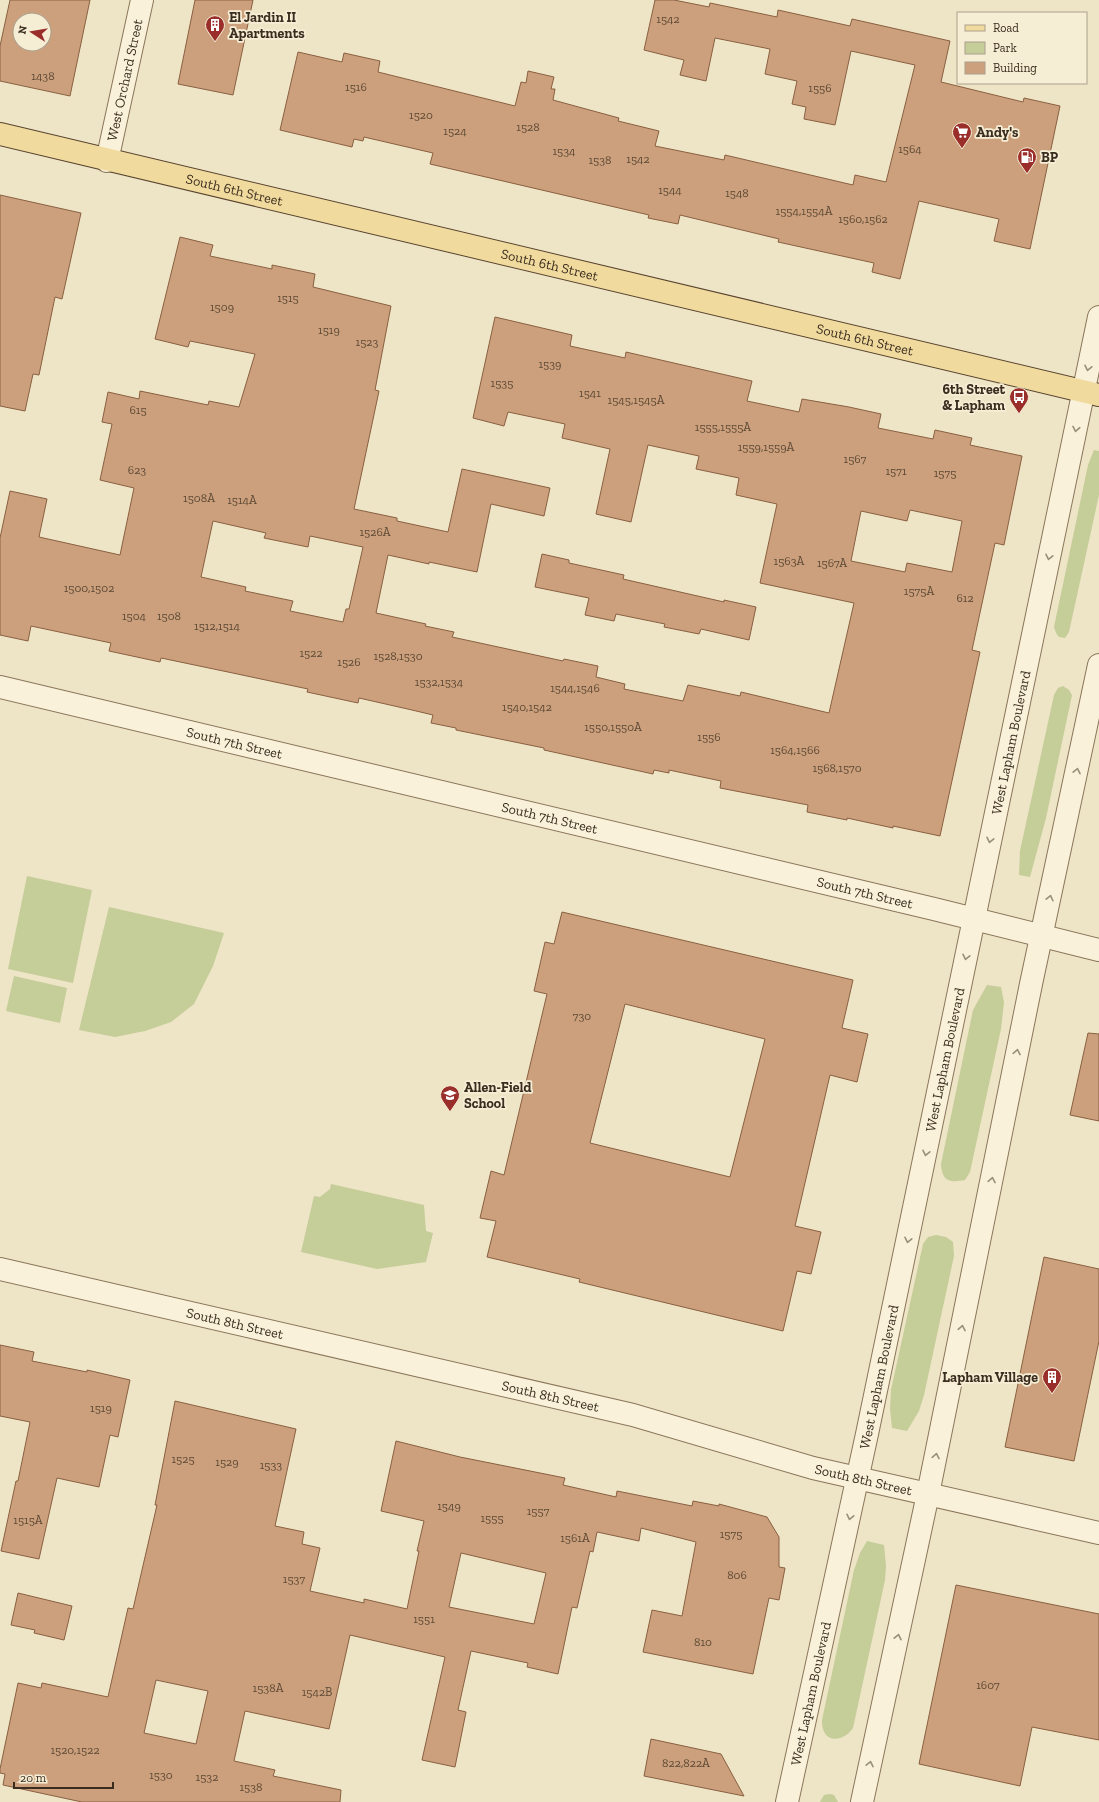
<svg xmlns="http://www.w3.org/2000/svg" width="1099" height="1802" font-family="'Zilla Slab',serif">
  <style>
    .green { fill: #c5cd99 }
    .building { fill: #cca07c; stroke: #896041; fill-rule: evenodd }
    .lines { fill: none; stroke-linecap: round; stroke-linejoin: round }
    .minor-casing { stroke: #8a765b; stroke-width: 24 }
    .major-casing { stroke: #58442f; stroke-width: 24 }
    .minor { stroke: #f9f1d9; stroke-width: 22 }
    .major { stroke: #f1da9e; stroke-width: 22 }
    .oneway { stroke: #9a8f7c }
    .labels { text-anchor: middle; stroke-width: 3.5; stroke-linejoin: round; paint-order: stroke }
    .number-label { font-size: 12px; fill: #5e4a36 }
    .poi-label { font-size: 14px; font-weight: bold; fill: #3a2d1f; stroke: #f6edd5; text-anchor: start }
    .street-label { font-size: 14px; fill: #3a2d1f; stroke: #f6edd5 }
  </style>
  <rect width="100%" height="100%" fill="#eee4c6"/>
  <g class="green">
    <path d="M 1094,450 L 1099,451 L 1099,495 L 1069,632 L 1065,638 L 1059,637 L 1056,633 L 1054,627 L 1088,465 Z"/>
    <path d="M 1063,686 L 1069,690 L 1072,695 L 1046,818 L 1030,877 L 1019,875 L 1020,851 L 1054,695 L 1058,688 Z"/>
    <path d="M 27,876 L 92,890 L 73,983 L 8,969 Z"/>
    <path d="M 109,907 L 224,933 L 213,966 L 194,1004 L 171,1022 L 145,1031 L 115,1037 L 79,1030 Z"/>
    <path d="M 14,976 L 67,988 L 60,1023 L 6,1011 Z"/>
    <path d="M 987,985 L 1001,987 L 1004,1002 L 1001,1029 L 970,1172 L 965,1180 C 949,1183 942,1181 941,1164 L 973,1010 Z"/>
    <path d="M 331,1184 L 424,1205 L 426,1231 L 433,1233 L 426,1262 L 377,1269 L 301,1252 L 314,1196 L 320,1197 L 330,1189 Z"/>
    <path d="M 936,1235 L 946,1237 L 953,1242 L 954,1256 L 924,1395 L 919,1411 L 907,1431 L 892,1428 L 890,1409 L 891,1390 L 923,1244 L 928,1237 Z"/>
    <path d="M 867,1541 L 884,1545 L 886,1566 L 885,1580 L 853,1728 C 846,1739 828,1745 823,1729 C 822,1727 822,1722 822,1720 L 854,1570 L 860,1553 Z"/>
    <path d="M 830,1794 L 834,1795 L 838,1802 L 820,1802 L 824,1795 Z"/>
  </g>
  <g class="building">
    <path d="M 10,0 L 90,0 L 70,96 L 0,81 L 0,46 ZM 20,20 L 44,20 L 44,44 L 20,44 Z"/>
    <path d="M 195,0 L 253,0 L 233,95 L 178,84 Z"/>
    <path d="M 655,0 L 674,0 L 709,7 L 710,3 L 777,17 L 778,10 L 850,26 L 852,19 L 950,41 L 941,82 L 1023,102 L 1024,98 L 1060,106 L 1030,249 L 994,241 L 999,219 L 919,201 L 900,279 L 872,272 L 874,263 L 778,242 L 779,239 L 680,215 L 678,224 L 648,218 L 649,215 L 430,164 L 433,153 L 364,137 L 363,141 L 354,139 L 352,147 L 280,130 L 298,52 L 342,62 L 344,53 L 380,61 L 378,72 L 515,106 L 521,82 L 526,83 L 528,71 L 554,77 L 551,89 L 555,89 L 553,100 L 619,118 L 618,121 L 659,131 L 655,146 L 724,160 L 725,155 L 853,185 L 855,175 L 886,182 L 915,65 L 851,51 L 835,125 L 804,119 L 806,107 L 792,104 L 797,81 L 765,74 L 770,49 L 715,38 L 706,81 L 680,75 L 684,60 L 644,50 Z"/>
    <path d="M 0,195 L 81,213 L 62,299 L 55,297 L 39,375 L 33,374 L 25,411 L 0,406 Z"/>
    <path d="M 180,237 L 213,245 L 210,256 L 272,269 L 272,265 L 315,274 L 313,287 L 391,306 L 375,390 L 379,391 L 354,509 L 397,518 L 397,521 L 448,532 L 462,469 L 550,488 L 544,516 L 491,504 L 477,572 L 429,562 L 429,564 L 388,555 L 376,613 L 426,624 L 425,626 L 454,632 L 452,637 L 563,661 L 564,659 L 598,666 L 596,677 L 625,684 L 624,689 L 683,701 L 688,685 L 740,696 L 741,692 L 829,713 L 854,603 L 760,583 L 777,504 L 736,495 L 739,478 L 696,469 L 699,456 L 648,445 L 631,522 L 596,514 L 610,449 L 562,438 L 565,424 L 508,412 L 504,426 L 473,418 L 495,317 L 572,335 L 570,346 L 625,358 L 626,352 L 752,381 L 747,401 L 799,412 L 802,399 L 849,407 L 881,414 L 878,428 L 933,439 L 935,430 L 972,438 L 970,445 L 1022,456 L 1004,545 L 995,543 L 972,650 L 980,652 L 940,836 L 893,826 L 893,828 L 847,818 L 847,820 L 807,812 L 808,805 L 720,788 L 721,781 L 669,770 L 669,773 L 654,770 L 653,774 L 544,750 L 544,748 L 456,730 L 456,728 L 431,723 L 433,715 L 412,710 L 359,698 L 358,703 L 307,692 L 308,689 L 228,672 L 161,658 L 160,662 L 109,651 L 111,643 L 31,626 L 28,641 L 0,635 L 0,538 L 10,491 L 47,499 L 39,537 L 120,555 L 134,488 L 100,480 L 112,424 L 102,422 L 108,392 L 139,399 L 140,391 L 208,405 L 209,401 L 239,407 L 255,354 L 190,341 L 188,347 L 155,339 ZM 910,510 L 962,521 L 952,572 L 907,563 L 905,572 L 851,561 L 861,511 L 907,521 ZM 213,521 L 266,533 L 264,538 L 308,547 L 310,536 L 363,547 L 349,609 L 346,609 L 343,622 L 290,611 L 293,601 L 245,591 L 246,587 L 201,577 Z"/>
    <path d="M 542,554 L 569,560 L 569,563 L 624,575 L 623,579 L 724,602 L 724,600 L 756,607 L 749,640 L 701,629 L 699,634 L 664,627 L 665,624 L 616,614 L 614,621 L 585,615 L 589,598 L 535,587 Z"/>
    <path d="M 562,912 L 853,980 L 842,1028 L 868,1034 L 857,1082 L 830,1075 L 795,1226 L 821,1232 L 811,1274 L 797,1271 L 783,1331 L 579,1282 L 580,1279 L 487,1257 L 496,1221 L 480,1218 L 491,1171 L 504,1175 L 547,994 L 534,991 L 545,942 L 554,944 ZM 625,1004 L 765,1039 L 730,1177 L 590,1143 Z"/>
    <path d="M 1088,1033 L 1099,1034 L 1099,1121 L 1070,1115 Z"/>
    <path d="M 1044,1257 L 1099,1269 L 1099,1341 L 1074,1461 L 1005,1447 Z"/>
    <path d="M 0,1345 L 34,1352 L 32,1361 L 87,1372 L 87,1370 L 130,1380 L 118,1437 L 110,1435 L 99,1487 L 57,1478 L 39,1559 L 1,1551 L 16,1481 L 18,1481 L 30,1422 L 0,1416 Z"/>
    <path d="M 175,1401 L 296,1429 L 275,1526 L 304,1532 L 302,1544 L 320,1548 L 310,1591 L 364,1603 L 364,1599 L 407,1609 L 419,1551 L 417,1551 L 424,1521 L 381,1511 L 396,1441 L 460,1457 L 565,1478 L 563,1485 L 616,1497 L 617,1491 L 692,1506 L 693,1501 L 719,1506 L 719,1504 L 767,1517 L 779,1537 L 779,1567 L 785,1568 L 779,1600 L 769,1598 L 753,1674 L 643,1652 L 652,1610 L 682,1616 L 696,1542 L 641,1528 L 639,1541 L 597,1532 L 593,1552 L 590,1551 L 577,1608 L 572,1607 L 558,1674 L 527,1667 L 528,1663 L 471,1651 L 458,1710 L 466,1712 L 455,1767 L 422,1760 L 445,1657 L 350,1635 L 329,1729 L 245,1711 L 234,1761 L 275,1770 L 273,1776 L 341,1790 L 340,1802 L 82,1802 L 3,1785 L 5,1774 L 0,1773 L 0,1769 L 18,1683 L 41,1688 L 42,1683 L 108,1697 L 128,1608 L 133,1609 L 157,1505 L 155,1505 ZM 461,1553 L 546,1573 L 534,1624 L 449,1607 ZM 156,1680 L 208,1691 L 196,1744 L 144,1733 Z"/>
    <path d="M 956,1585 L 1099,1614 L 1099,1740 L 1032,1727 L 1020,1786 L 919,1764 Z"/>
    <path d="M 18,1593 L 72,1606 L 64,1640 L 34,1633 L 35,1630 L 11,1625 Z"/>
    <path d="M 651,1739 L 721,1754 L 744,1796 L 644,1776 Z"/>
  </g>
  <g class="lines">
    <g class="minor-casing">
      <g id="minor">
        <path id="s1" d="M 107,161 L 142,0"/>
        <path id="s2" d="M 0,687 L 934,909 L 1099,950"/>
        <path id="s3" d="M 0,1269 L 633,1415 L 813,1468 L 1099,1533"/>
        <path id="s4" d="M 787,1802 L 867,1434 L 1099,317"/>
        <path d="M 862,1802 L 928,1494 L 1031,984 L 1099,665"/>
      </g>
    </g>
    <g class="major-casing">
      <g id="major">
        <path id="s5" d="M 0,134 L 1099,395"/>
      </g>
    </g>
    <use href="#minor" class="minor"/>
    <use href="#major" class="major"/>
  </g>
  <defs><path id="oneway-chevron" d="M-2-3.5L2.5 0L-2 3.5" fill="none" stroke-width="1.6" stroke-linecap="round" stroke-linejoin="round"/></defs>
  <g class="oneway">
    <use href="#oneway-chevron" transform="translate(1088 368) rotate(102)"/>
    <use href="#oneway-chevron" transform="translate(1076 429) rotate(101)"/>
    <use href="#oneway-chevron" transform="translate(1049 557) rotate(102)"/>
    <use href="#oneway-chevron" transform="translate(1077 771) rotate(-78)"/>
    <use href="#oneway-chevron" transform="translate(990 840) rotate(102)"/>
    <use href="#oneway-chevron" transform="translate(1050 898) rotate(-77)"/>
    <use href="#oneway-chevron" transform="translate(966 957) rotate(102)"/>
    <use href="#oneway-chevron" transform="translate(1017 1052) rotate(-79)"/>
    <use href="#oneway-chevron" transform="translate(926 1153) rotate(102)"/>
    <use href="#oneway-chevron" transform="translate(992 1180) rotate(-79)"/>
    <use href="#oneway-chevron" transform="translate(908 1240) rotate(102)"/>
    <use href="#oneway-chevron" transform="translate(962 1328) rotate(-79)"/>
    <use href="#oneway-chevron" transform="translate(936 1456) rotate(-79)"/>
    <use href="#oneway-chevron" transform="translate(850 1517) rotate(102)"/>
    <use href="#oneway-chevron" transform="translate(898 1637) rotate(-78)"/>
    <use href="#oneway-chevron" transform="translate(870 1764) rotate(-78)"/>
  </g>
  <defs>
    <g id="building-pin" transform="scale(1)"><path d="M0 17L-7.5 6A9.5 9.5 0 1 1 7.5 6Z" fill="#992e2b" stroke="#f6edd5"/><path d="M-4-6H4V6H1V3H-1V6H-4ZM-2.5-4.3h1.7v1.8h-1.7ZM.8-4.3h1.7v1.8H.8ZM-2.5-1h1.7V.8h-1.7ZM.8-1h1.7V.8H.8Z" fill="#fff"/></g>
    <g id="supermarket-pin" transform="scale(1)"><path d="M0 17L-7.5 6A9.5 9.5 0 1 1 7.5 6Z" fill="#992e2b" stroke="#f6edd5"/><path d="M-6-5.5h2.5l.6 2H6L4.5 2H-2.5L-4.4-4H-6ZM-1.5 3.2a1.3 1.3 0 1 0 .1 0ZM3 3.2a1.3 1.3 0 1 0 .1 0Z" fill="#fff"/></g>
    <g id="fuel-pin" transform="scale(1)"><path d="M0 17L-7.5 6A9.5 9.5 0 1 1 7.5 6Z" fill="#992e2b" stroke="#f6edd5"/><path d="M-5.5-6h7V0h2V4h1.3V-2.5L3-4.5l.8-.8L6-3V5H2.5V1h-1V6h-7ZM-4.2-4.7v3.2H.2V-4.7Z" fill="#fff"/></g>
    <g id="bus-pin" transform="scale(1)"><path d="M0 17L-7.5 6A9.5 9.5 0 1 1 7.5 6Z" fill="#992e2b" stroke="#f6edd5"/><path d="M-5-6H5V4H4V6H2V4H-2V6H-4V4H-5ZM-3.5-4V0h7V-4ZM-3.5 1.2v1.5H-2V1.2ZM2 1.2v1.5H3.5V1.2Z" fill="#fff"/></g>
    <g id="school-pin" transform="scale(1)"><path d="M0 17L-7.5 6A9.5 9.5 0 1 1 7.5 6Z" fill="#992e2b" stroke="#f6edd5"/><path d="M0-5L7-2L0 1L-7-2ZM-4 1L0 2.5L4 1V4Q0 6-4 4Z" fill="#fff"/></g>
  </defs>
  <g fill-rule="evenodd">
    <use href="#building-pin" x="215" y="25"/>
    <use href="#supermarket-pin" x="962" y="132"/>
    <use href="#fuel-pin" x="1027" y="157"/>
    <use href="#bus-pin" x="1019" y="397"/>
    <use href="#school-pin" x="450" y="1095"/>
    <use href="#building-pin" x="1052" y="1377"/>
  </g>
  <g class="labels">
    <g class="number-label">
      <text x="668" y="23">1542</text>
      <text x="43" y="80">1438</text>
      <text x="356" y="91">1516</text>
      <text x="820" y="92">1556</text>
      <text x="421" y="119">1520</text>
      <text x="528" y="131">1528</text>
      <text x="455" y="135">1524</text>
      <text x="910" y="153">1564</text>
      <text x="564" y="155">1534</text>
      <text x="638" y="163">1542</text>
      <text x="600" y="164">1538</text>
      <text x="670" y="194">1544</text>
      <text x="737" y="197">1548</text>
      <text x="804" y="215">1554,1554A</text>
      <text x="863" y="223">1560,1562</text>
      <text x="288" y="302">1515</text>
      <text x="222" y="311">1509</text>
      <text x="329" y="334">1519</text>
      <text x="367" y="346">1523</text>
      <text x="550" y="368">1539</text>
      <text x="502" y="387">1535</text>
      <text x="590" y="397">1541</text>
      <text x="636" y="404">1545,1545A</text>
      <text x="138" y="414">615</text>
      <text x="723" y="431">1555,1555A</text>
      <text x="766" y="451">1559,1559A</text>
      <text x="855" y="463">1567</text>
      <text x="137" y="474">623</text>
      <text x="896" y="475">1571</text>
      <text x="945" y="477">1575</text>
      <text x="199" y="502">1508A</text>
      <text x="242" y="504">1514A</text>
      <text x="375" y="536">1526A</text>
      <text x="789" y="565">1563A</text>
      <text x="832" y="567">1567A</text>
      <text x="89" y="592">1500,1502</text>
      <text x="919" y="595">1575A</text>
      <text x="965" y="602">612</text>
      <text x="134" y="620">1504</text>
      <text x="169" y="620">1508</text>
      <text x="217" y="630">1512,1514</text>
      <text x="311" y="657">1522</text>
      <text x="398" y="660">1528,1530</text>
      <text x="349" y="666">1526</text>
      <text x="439" y="686">1532,1534</text>
      <text x="575" y="692">1544,1546</text>
      <text x="527" y="711">1540,1542</text>
      <text x="613" y="731">1550,1550A</text>
      <text x="709" y="741">1556</text>
      <text x="795" y="754">1564,1566</text>
      <text x="837" y="772">1568,1570</text>
      <text x="582" y="1020">730</text>
      <text x="101" y="1412">1519</text>
      <text x="183" y="1463">1525</text>
      <text x="227" y="1466">1529</text>
      <text x="271" y="1469">1533</text>
      <text x="449" y="1510">1549</text>
      <text x="538" y="1515">1557</text>
      <text x="492" y="1522">1555</text>
      <text x="28" y="1524">1515A</text>
      <text x="731" y="1538">1575</text>
      <text x="575" y="1542">1561A</text>
      <text x="737" y="1579">806</text>
      <text x="294" y="1583">1537</text>
      <text x="424" y="1623">1551</text>
      <text x="703" y="1646">810</text>
      <text x="988" y="1689">1607</text>
      <text x="268" y="1692">1538A</text>
      <text x="317" y="1696">1542B</text>
      <text x="75" y="1754">1520,1522</text>
      <text x="686" y="1767">822,822A</text>
      <text x="161" y="1779">1530</text>
      <text x="207" y="1781">1532</text>
      <text x="251" y="1791">1538</text>
    </g>
    <g class="poi-label">
      <text x="229" y="22">El Jardin II<tspan x="229" dy="16">Apartments</tspan></text>
      <text x="976" y="137">Andy's</text>
      <text x="1041" y="162">BP</text>
      <text x="1005" y="394" text-anchor="end">6th Street<tspan x="1005" dy="16">&amp; Lapham</tspan></text>
      <text x="464" y="1092">Allen-Field<tspan x="464" dy="16">School</tspan></text>
      <text x="1038" y="1382" text-anchor="end">Lapham Village</text>
    </g>
    <g class="street-label">
      <text dy="5" stroke="none"><textPath href="#s1" startOffset="83">West Orchard Street</textPath></text>
      <text dy="5" stroke="none"><textPath href="#s5" startOffset="241">South 6th Street</textPath></text>
      <text dy="5" stroke="none"><textPath href="#s5" startOffset="565">South 6th Street</textPath></text>
      <text dy="5" stroke="none"><textPath href="#s5" startOffset="889">South 6th Street</textPath></text>
      <text dy="5" stroke="none"><textPath href="#s2" startOffset="241">South 7th Street</textPath></text>
      <text dy="5" stroke="none"><textPath href="#s4" startOffset="1083">West Lapham Boulevard</textPath></text>
      <text dy="5" stroke="none"><textPath href="#s2" startOffset="565">South 7th Street</textPath></text>
      <text dy="5" stroke="none"><textPath href="#s2" startOffset="889">South 7th Street</textPath></text>
      <text dy="5" stroke="none"><textPath href="#s4" startOffset="759">West Lapham Boulevard</textPath></text>
      <text dy="5" stroke="none"><textPath href="#s3" startOffset="241">South 8th Street</textPath></text>
      <text dy="5" stroke="none"><textPath href="#s4" startOffset="435">West Lapham Boulevard</textPath></text>
      <text dy="5" stroke="none"><textPath href="#s3" startOffset="565">South 8th Street</textPath></text>
      <text dy="5" stroke="none"><textPath href="#s3" startOffset="889">South 8th Street</textPath></text>
      <text dy="5" stroke="none"><textPath href="#s4" startOffset="111">West Lapham Boulevard</textPath></text>
    </g>
  </g>
  <rect x="957" y="12" width="130" height="72" fill="#f6edd5" stroke="#aba08c"/>
  <rect x="965" y="25" width="20" height="6" fill="#f1da9e" stroke="#aba08c"/>
  <text x="993" y="32" font-size="12" fill="#3a2d1f">Road</text>
  <rect x="965" y="42" width="20" height="12" fill="#c5cd99" stroke="#aba08c"/>
  <text x="993" y="52" font-size="12" fill="#3a2d1f">Park</text>
  <rect x="965" y="62" width="20" height="12" fill="#cca07c" stroke="#aba08c"/>
  <text x="993" y="72" font-size="12" fill="#3a2d1f">Building</text>
  <g transform="translate(32 32) rotate(282)"><circle r="19" fill="#f6edd5" stroke="#aba08c"/>
  <path d="M0-3L7 15L0 10L-7 15Z" fill="#992e2b"/>
  <text y="-6" font-size="11" font-weight="bold" text-anchor="middle" fill="#3a2d1f">N</text>
  </g>
  <path d="M14 1782v6h99v-6" fill="none" stroke="#3a2d1f" stroke-width="2"/>
  <text x="20" y="1782" font-size="12" fill="#3a2d1f" stroke="#f6edd5" stroke-width="3" paint-order="stroke">20 m</text>
</svg>
